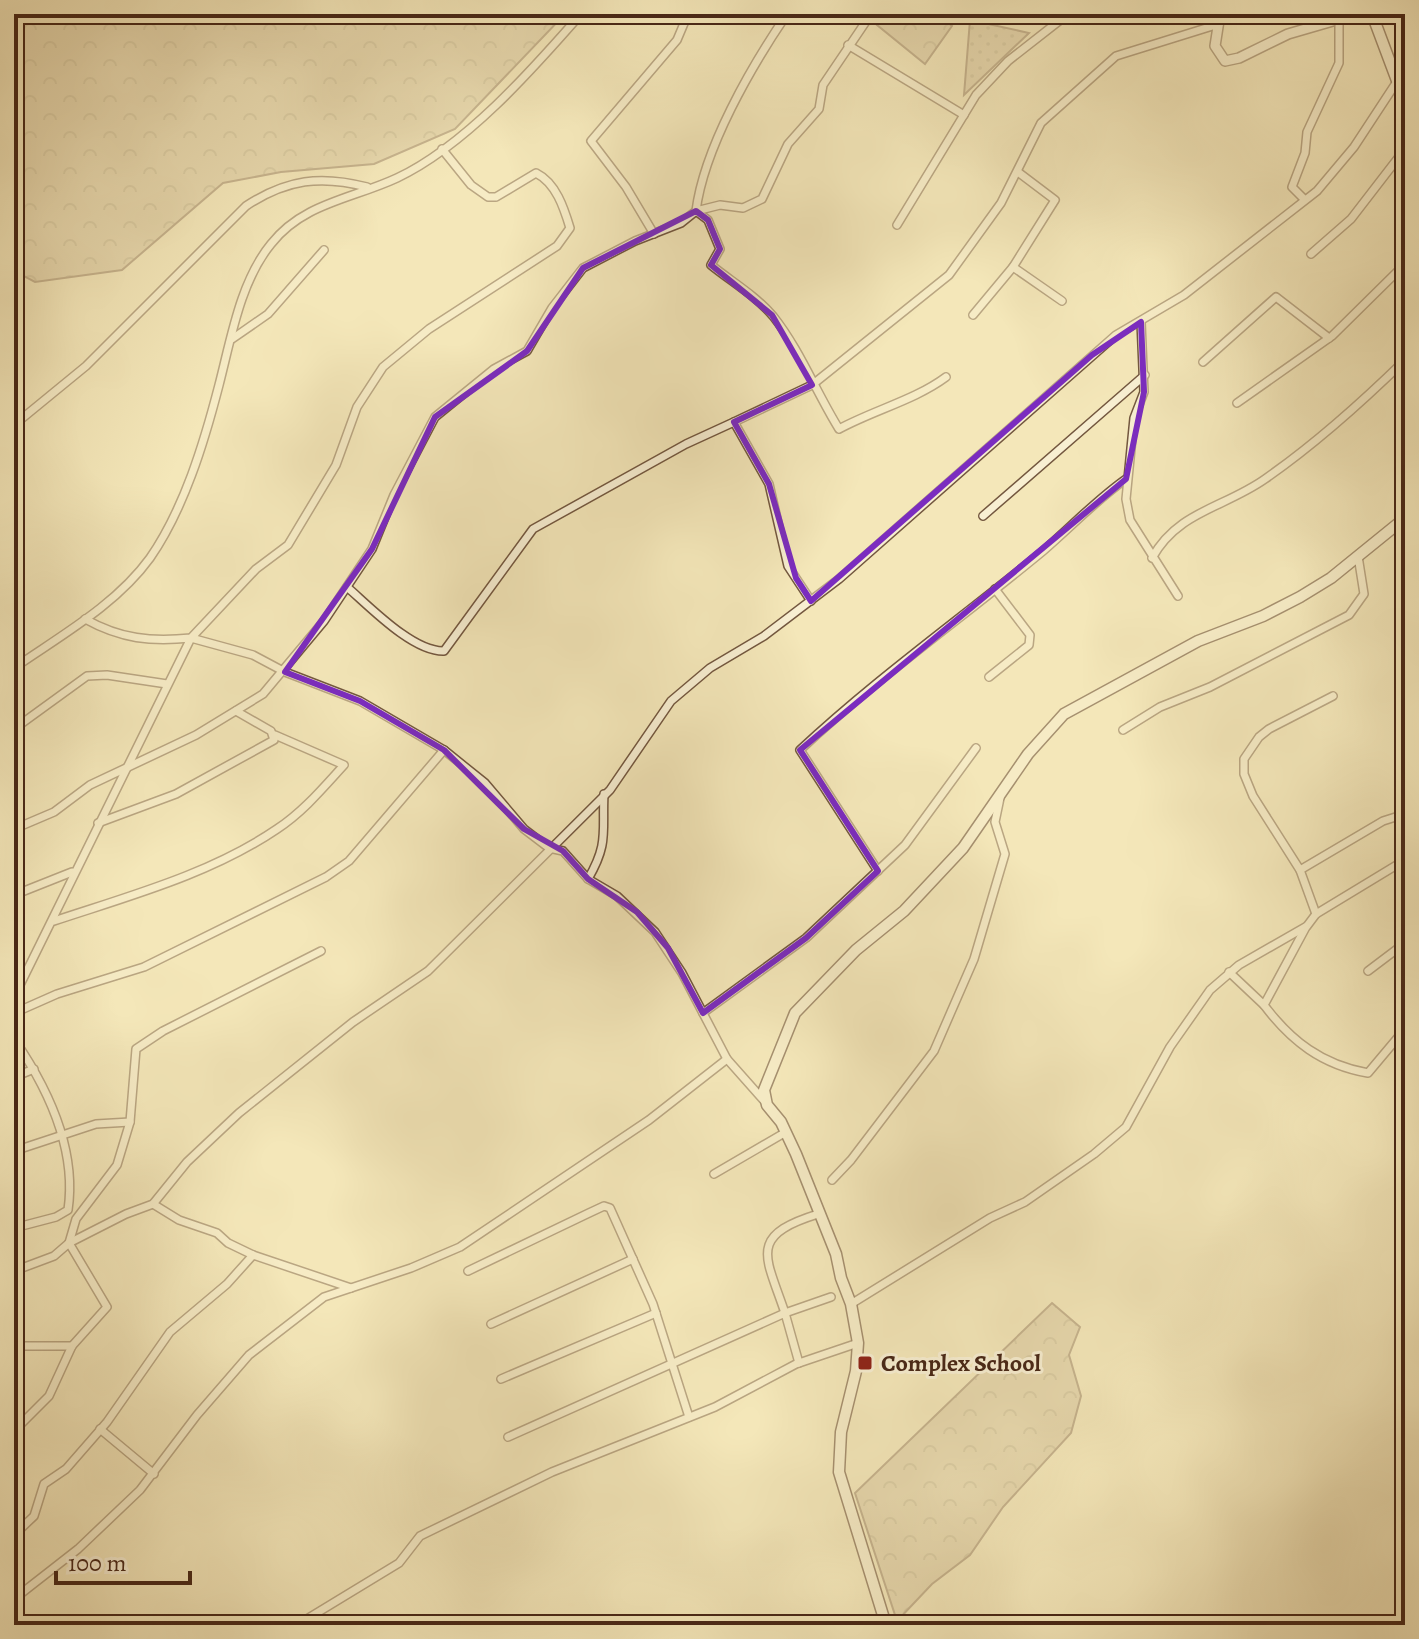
<svg xmlns="http://www.w3.org/2000/svg" width="1419" height="1639" font-family="Alegreya,serif">
  <style>
    .grass { fill: url(#grass-dots); stroke: #90765a; stroke-width: 2 }
    .forest { fill: url(#forest-crowns); stroke: #90765a; stroke-width: 2 }
    .lines { fill: none; stroke-linecap: round; stroke-linejoin: round }
    .minor-casing { stroke: #73573f; stroke-width: 10 }
    .tertiary-casing { stroke: #73573f; stroke-width: 12 }
    .secondary-casing { stroke: #482716; stroke-width: 13 }
    .minor { stroke: #f8efd2; stroke-width: 7 }
    .tertiary { stroke: #f8efd2; stroke-width: 9 }
    .secondary { stroke: #f8efd2; stroke-width: 10 }
    .marked { fill: none; stroke: #7b2cbf; stroke-width: 6; stroke-linejoin: round }
    .poi-dot { fill: #8f2418; stroke: #f8efd2; stroke-width: 3 }
    .labels { text-anchor: middle; stroke-width: 6; stroke-linejoin: round; paint-order: stroke }
    .poi-label { font-size: 24px; font-weight: bold; fill: #482716; stroke: #f8efd2; text-anchor: start }
  </style>
  <defs>
    <pattern id="grass-dots" width="8" height="8" patternUnits="userSpaceOnUse" patternTransform="scale(2)"><rect width="8" height="8" fill="#d7c69d"/><path d="M2 2h.1M6 6h.1" fill="none" stroke="#baaa86" stroke-width="1.8" stroke-linecap="round"/></pattern>
    <pattern id="forest-crowns" width="20" height="18" patternUnits="userSpaceOnUse" patternTransform="scale(2)"><rect width="20" height="18" fill="#d7c69d"/><path d="M2 6a3 3 0 1 1 6 0M12 15a3 3 0 1 1 6 0" fill="none" stroke="#baaa86"/></pattern>
  </defs>
  <rect width="100%" height="100%" fill="#f4e7b9"/>
  <filter id="stains"><feTurbulence type="fractalNoise" baseFrequency=".0025" numOctaves="4"/><feColorMatrix values="0 0 0 0 .2 0 0 0 0 .09 0 0 0 0 .02 0 0 0 .5 -.17"/></filter>
  <radialGradient id="worn" r=".72"><stop offset=".6" stop-color="#630" stop-opacity="0"/><stop offset="1" stop-color="#630" stop-opacity=".3"/></radialGradient>
  <path class="grass" d="M 970,20 L 1029,33 L 964,95 Z"/>
  <g class="forest">
    <path d="M 14,14 L 565,14 L 455,129 L 374,164 L 281,172 L 223,183 L 122,270 L 35,282 L 14,271 Z"/>
    <path d="M 885,14 L 938,14 L 952,26 L 925,64 L 877,25 Z"/>
    <path d="M 1052,1303 L 1080,1327 L 1069,1355 L 1081,1396 L 1071,1433 L 1003,1507 L 970,1555 L 932,1584 L 897,1621 L 855,1493 Z"/>
  </g>
  <g class="lines">
    <g class="minor-casing">
      <g id="minor">
        <path d="M 848,45 L 964,115"/>
        <path d="M 1018,172 L 1055,200 L 1013,267 L 1062,301"/>
        <path d="M 1304,199 L 1292,187 L 1305,153 L 1307,132 L 1339,63 L 1339,19"/>
        <path d="M 696,211 L 708,220 L 720,249 L 711,265 C 732,282 755,295 773,316 C 800,350 816,392 839,429 C 874,410 915,400 946,377"/>
        <path d="M 696,211 L 720,205 L 743,208 L 762,199 L 788,144 L 819,109 L 823,85 L 871,14"/>
        <path d="M 897,225 L 976,95 L 1008,61 L 1068,14"/>
        <path d="M 654,234 L 626,187 L 591,141 L 677,40 L 688,14"/>
        <path d="M 1311,254 L 1351,219 L 1405,149"/>
        <path d="M 973,315 L 1013,267"/>
        <path d="M 1141,322 L 1144,392 L 1134,418 L 1126,499 L 1130,520 L 1178,596"/>
        <path d="M 232,339 L 268,314 L 324,250"/>
        <path d="M 1203,362 L 1276,297 L 1329,338"/>
        <path d="M 1237,403 L 1332,336 L 1405,264"/>
        <path d="M 14,425 L 86,366 L 246,206 C 287,179 321,175 367,187"/>
        <path d="M 983,516 L 1145,375"/>
        <path d="M 1152,558 C 1178,511 1224,508 1265,479 C 1314,445 1362,402 1405,360"/>
        <path d="M 347,587 C 370,607 413,652 444,651 L 533,529 L 686,444 L 734,422"/>
        <path d="M 811,601 L 788,566 L 769,484 L 734,422 L 812,385 L 949,275 L 1001,203 L 1041,123 L 1116,56 L 1219,24"/>
        <path d="M 85,619 C 121,639 151,642 191,638 L 256,569 L 288,545 L 336,465 L 357,407 L 383,367 L 429,329 L 557,246 L 570,228 C 564,208 556,183 536,173 L 496,197 L 488,197 L 471,185 L 442,149"/>
        <path d="M 14,668 C 60,636 116,605 150,558 C 184,509 204,443 219,385 C 231,339 240,282 271,244 C 303,203 352,199 397,178 C 465,146 532,70 581,14"/>
        <path d="M 989,677 L 1029,645 L 1030,635 L 995,589"/>
        <path d="M 14,729 L 87,676 L 107,675 L 167,684"/>
        <path d="M 1123,730 L 1160,707 L 1210,687 L 1349,615 L 1364,594 L 1358,556"/>
        <path d="M 98,823 L 176,794 L 274,740 L 271,731 L 236,711"/>
        <path d="M 14,829 L 54,812 L 90,785 L 196,735 L 263,694 L 324,621 L 372,549 L 394,495 L 435,417 L 494,369 L 527,351 L 552,308 L 583,268 L 635,241 L 681,223 L 696,211 C 704,148 751,67 787,14"/>
        <path d="M 1300,870 L 1383,821 L 1405,814"/>
        <path d="M 878,871 L 800,750 C 877,678 962,618 1043,551 C 1071,527 1096,500 1126,479"/>
        <path d="M 588,879 C 609,843 602,832 604,794"/>
        <path d="M 14,895 L 72,872"/>
        <path d="M 1316,914 L 1300,870 L 1253,796 L 1244,774 L 1244,759 L 1259,737 L 1269,729 L 1333,696"/>
        <path d="M 54,921 C 129,896 211,874 277,829 C 303,812 323,788 344,765 L 275,735"/>
        <path d="M 1306,927 L 1264,1005 C 1291,1041 1322,1065 1368,1073 L 1405,1029"/>
        <path d="M 1368,971 L 1405,943"/>
        <path d="M 1229,972 L 1264,1005"/>
        <path d="M 14,997 L 191,638 L 253,655 L 285,672 L 360,701 L 444,750 L 485,783 L 524,829 L 549,848 L 563,851 L 588,879 L 617,896 L 655,932 L 682,973 L 727,1059 L 766,1103"/>
        <path d="M 14,1013 L 57,994 L 144,967 L 326,877 L 349,861 L 444,750"/>
        <path d="M 703,1013 L 806,938 L 905,845 L 976,748"/>
        <path d="M 14,1039 C 47,1087 77,1149 68,1210 L 56,1217 L 14,1228"/>
        <path d="M 14,1077 L 34,1069"/>
        <path d="M 14,1151 L 96,1124 L 130,1122"/>
        <path d="M 714,1174 L 786,1132"/>
        <path d="M 832,1180 L 851,1160 L 934,1051 L 974,959 L 1005,854 L 995,822 L 1000,798"/>
        <path d="M 153,1204 L 179,1220 L 217,1233 L 228,1243 L 253,1255 L 351,1288"/>
        <path d="M 818,1214 C 747,1236 766,1256 785,1313 L 831,1297"/>
        <path d="M 14,1271 L 54,1256 L 69,1243 L 126,1214 L 153,1204 L 187,1162 L 239,1113 L 353,1022 L 428,971 L 610,790 L 671,701 L 710,668 L 764,636 L 839,579 L 1116,335 L 1184,295 L 1317,191 L 1354,147 L 1396,83"/>
        <path d="M 468,1271 L 589,1213 L 604,1206 L 610,1208 L 653,1304 L 689,1417"/>
        <path d="M 851,1304 L 990,1218 L 1025,1202 L 1094,1154 L 1126,1127 L 1170,1047 L 1210,990 L 1239,965 L 1307,926 L 1316,914 L 1405,860"/>
        <path d="M 491,1324 L 633,1259"/>
        <path d="M 14,1346 L 72,1346"/>
        <path d="M 501,1379 L 656,1313"/>
        <path d="M 100,1429 L 154,1474"/>
        <path d="M 14,1431 L 49,1396 L 72,1346 L 107,1307 L 69,1243 L 76,1219 L 117,1165 L 130,1122 L 136,1049 L 163,1031 L 321,951"/>
        <path d="M 508,1437 L 785,1313 L 799,1363"/>
        <path d="M 14,1535 L 34,1516 L 44,1484 L 66,1469 L 107,1422 L 170,1332 L 227,1284 L 253,1255"/>
        <path d="M 14,1599 L 78,1549 L 140,1490 L 197,1415 L 249,1355 L 324,1297 L 411,1268 L 460,1247 L 649,1120 L 727,1059"/>
        <path d="M 297,1625 L 399,1563 L 420,1536 L 552,1472 L 715,1407 L 796,1364 L 858,1343"/>
      </g>
    </g>
    <g class="tertiary-casing">
      <path id="tertiary" d="M 1220,14 L 1215,46 L 1225,61 L 1239,58 L 1288,34 L 1357,14"/>
    </g>
    <g class="secondary-casing">
      <g id="secondary">
        <path d="M 1372,14 L 1405,102"/>
        <path d="M 886,1625 L 839,1472 L 841,1432 L 856,1371 L 858,1343 L 851,1304 L 841,1278 L 836,1254 L 796,1154 L 781,1122 L 767,1105 L 764,1090 L 795,1013 L 856,950 L 904,911 L 963,848 L 1028,754 L 1064,714 L 1198,641 L 1263,616 L 1300,597 L 1331,578 L 1405,518"/>
      </g>
    </g>
    <use href="#minor" class="minor"/>
    <use href="#tertiary" class="tertiary"/>
    <use href="#secondary" class="secondary"/>
  </g>
  <path d="M0 0H1419V1639H0ZM 696,211 L 708,220 L 720,249 L 711,265 L 772,315 L 812,385 L 734,422 L 769,484 L 796,578 L 811,601 L 1092,355 L 1141,322 L 1144,392 L 1126,479 L 800,750 L 878,871 L 806,938 L 703,1013 L 668,948 L 637,912 L 588,879 L 563,851 L 524,829 L 444,750 L 360,701 L 285,672 L 372,549 L 435,417 L 527,351 L 583,268 Z" fill="#f4e7b9" fill-opacity=".55" fill-rule="evenodd"/>
  <path class="marked" d="M 696,211 L 708,220 L 720,249 L 711,265 L 772,315 L 812,385 L 734,422 L 769,484 L 796,578 L 811,601 L 1092,355 L 1141,322 L 1144,392 L 1126,479 L 800,750 L 878,871 L 806,938 L 703,1013 L 668,948 L 637,912 L 588,879 L 563,851 L 524,829 L 444,750 L 360,701 L 285,672 L 372,549 L 435,417 L 527,351 L 583,268 Z"/>
  <rect class="poi-dot" x="857" y="1355" width="16" height="16" rx="4"/>
  <g class="labels">
    <g class="poi-label">
      <text x="881" y="1371">Complex School</text>
    </g>
  </g>
  <rect width="1419" height="1639" fill="none" stroke="#f4e7b9" stroke-width="48"/>
  <rect x="16" y="16" width="1387" height="1607" fill="none" stroke="#482716" stroke-width="4"/>
  <rect x="24" y="24" width="1371" height="1591" fill="none" stroke="#482716" stroke-width="2"/>
  <path d="M56 1571v12h134v-12" fill="none" stroke="#482716" stroke-width="4"/>
  <text x="68" y="1571" font-size="24" fill="#482716" stroke="#f8efd2" stroke-width="6" paint-order="stroke">100 m</text>
  <rect width="100%" height="100%" filter="url(#stains)"/>
  <rect width="100%" height="100%" fill="url(#worn)"/>
</svg>
